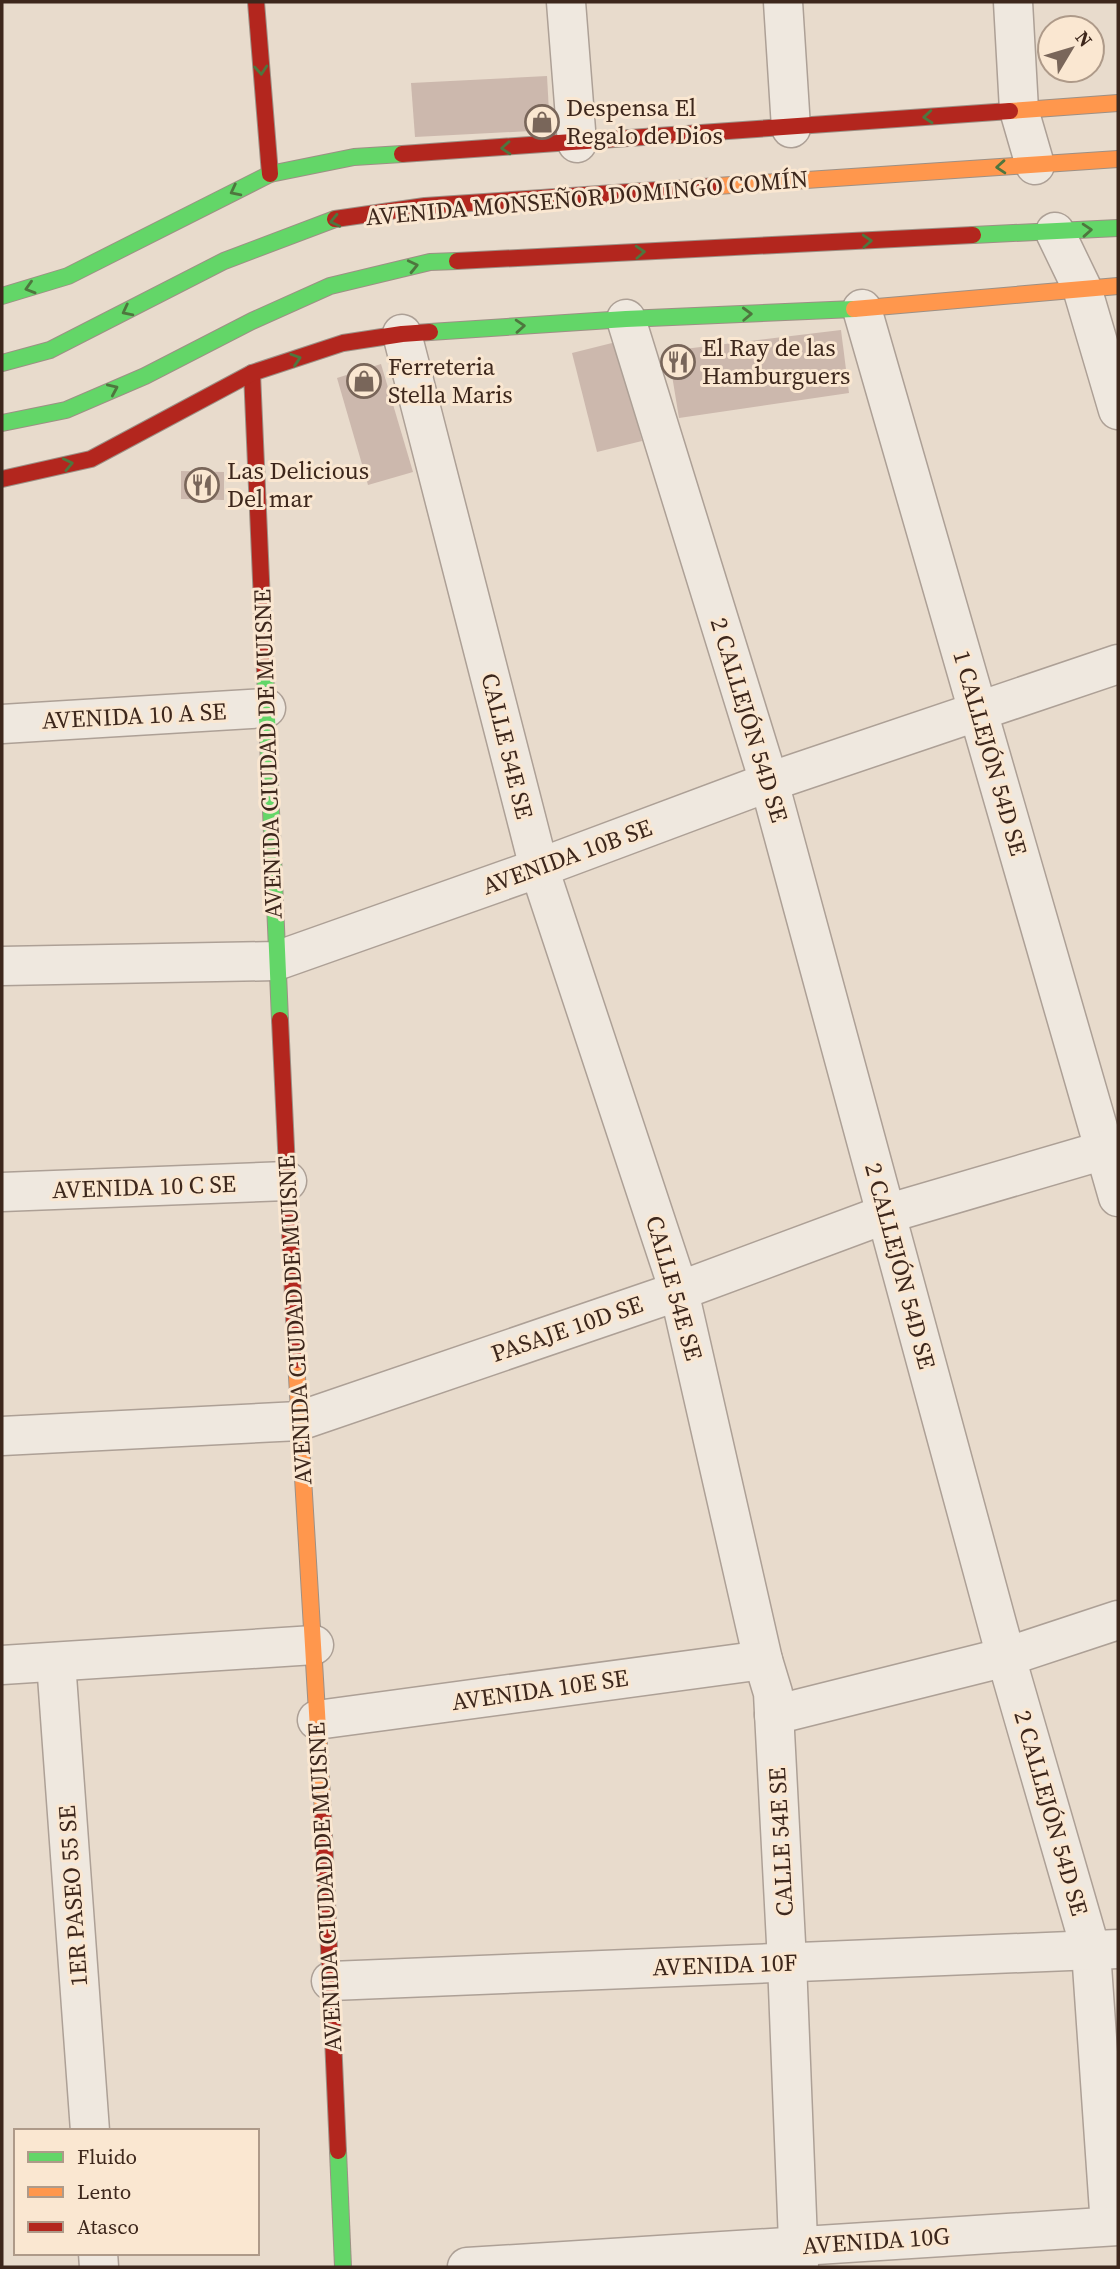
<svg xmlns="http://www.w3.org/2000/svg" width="1120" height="2269" font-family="'Source Serif 4',serif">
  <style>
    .building { fill: #ccb8ad }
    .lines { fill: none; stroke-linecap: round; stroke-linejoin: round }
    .street-casing { stroke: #ada096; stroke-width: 41 }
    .fast-casing { stroke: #9d9085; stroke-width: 18 }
    .slow-casing { stroke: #9d9085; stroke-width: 18 }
    .jam-casing { stroke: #9d9085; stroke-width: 18 }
    .street { stroke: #efe8df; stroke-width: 38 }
    .fast { stroke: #63d668; stroke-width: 16 }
    .slow { stroke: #ff974d; stroke-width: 16 }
    .jam { stroke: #b3261e; stroke-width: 16 }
    .oneway { stroke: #4e763e }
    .labels { text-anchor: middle; stroke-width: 6; stroke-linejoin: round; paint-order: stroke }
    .poi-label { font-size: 24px; fill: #3d271c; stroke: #fae7d1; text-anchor: start }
    .street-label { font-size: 24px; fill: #3d271c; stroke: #fae7d1 }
  </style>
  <rect width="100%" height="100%" fill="#e8dbcc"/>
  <g class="building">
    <path d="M 547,76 L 550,130 L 415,137 L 411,83 Z"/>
    <path d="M 841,330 L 849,393 L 679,418 L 668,351 Z"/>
    <path d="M 616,342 L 642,441 L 597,452 L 572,353 Z"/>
    <path d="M 381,364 L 413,472 L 368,485 L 337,378 Z"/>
    <path d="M 181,471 L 224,472 L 224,500 L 181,499 Z"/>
  </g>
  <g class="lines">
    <g class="street-casing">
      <g id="street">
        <path d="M 566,2 L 577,143"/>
        <path d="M 783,2 L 791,128"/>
        <path d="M 1013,2 L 1019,110 L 1035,165"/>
        <path d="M 1055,232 L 1082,288 L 1118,410"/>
        <path d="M 862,309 L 1118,1197"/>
        <path d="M 626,319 L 769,782 L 1006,1657 L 1091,1951 L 1110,2226"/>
        <path d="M 402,334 L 539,868 L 679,1291 L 763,1660 L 773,1693 L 787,1962 L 799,2267"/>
        <path d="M 2,724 L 266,708"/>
        <path d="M 2,966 L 276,961 L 539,868 L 769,782 L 1118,664"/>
        <path d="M 2,1192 L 287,1181"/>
        <path d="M 2,1436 L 299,1421 L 679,1291 L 886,1214 L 1118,1146"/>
        <path d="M 56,1662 L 90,2131"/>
        <path d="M 2,1665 L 314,1645"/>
        <path d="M 774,1715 L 1006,1657 L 1118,1620"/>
        <path d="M 317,1720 L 763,1660"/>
        <path d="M 331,1981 L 1118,1949"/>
        <path d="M 98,2253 L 99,2267"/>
        <path d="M 467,2267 L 1118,2226"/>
      </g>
    </g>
    <g class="fast-casing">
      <g id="fast">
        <path d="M 973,235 L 1118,228"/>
        <path d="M 2,296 L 68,276 L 270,174 L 354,157 L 402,154"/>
        <path d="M 430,332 L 626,319 L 854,309"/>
        <path d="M 2,363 L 50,350 L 224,261 L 335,219"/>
        <path d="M 2,423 L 66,410 L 145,376 L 252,321 L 330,286 L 430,262 L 457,261"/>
        <path d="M 265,671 L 280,1020"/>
        <path d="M 338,2151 L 343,2267"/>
      </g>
    </g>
    <g class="slow-casing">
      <g id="slow">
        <path d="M 1010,111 L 1118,103"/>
        <path d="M 717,186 L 1118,159"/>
        <path d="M 854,309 L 1118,286"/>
        <path d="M 296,1360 L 323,1813"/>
      </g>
    </g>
    <g class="jam-casing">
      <g id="jam">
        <path d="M 256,2 L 270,174"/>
        <path d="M 402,154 L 1010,111"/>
        <path d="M 335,219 L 425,206 L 717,186"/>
        <path d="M 457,261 L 973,235"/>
        <path d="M 252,373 L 265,671"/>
        <path d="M 2,479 L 91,459 L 252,373 L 343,343 L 402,334 L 430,332"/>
        <path d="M 280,1020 L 296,1360"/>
        <path d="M 323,1813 L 338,2151"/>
      </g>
    </g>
    <use href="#street" class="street"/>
    <use href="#fast" class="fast"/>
    <use href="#slow" class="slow"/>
    <use href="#jam" class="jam"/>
  </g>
  <defs><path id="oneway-chevron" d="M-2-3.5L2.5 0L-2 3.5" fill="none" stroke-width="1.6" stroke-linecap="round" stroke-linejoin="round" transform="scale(1.75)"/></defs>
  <g class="oneway">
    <use href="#oneway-chevron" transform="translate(261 70) rotate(85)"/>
    <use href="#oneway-chevron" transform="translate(928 117) rotate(175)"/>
    <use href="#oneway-chevron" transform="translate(506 148) rotate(176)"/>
    <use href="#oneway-chevron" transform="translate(1001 167) rotate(176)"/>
    <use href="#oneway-chevron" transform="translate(235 191) rotate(153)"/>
    <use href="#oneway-chevron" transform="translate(335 221) rotate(167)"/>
    <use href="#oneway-chevron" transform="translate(1087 230) rotate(-4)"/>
    <use href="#oneway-chevron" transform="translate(867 241) rotate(-3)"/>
    <use href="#oneway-chevron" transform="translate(640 252) rotate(-3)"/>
    <use href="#oneway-chevron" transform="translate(413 266) rotate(-13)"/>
    <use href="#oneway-chevron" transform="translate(30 288) rotate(163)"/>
    <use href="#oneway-chevron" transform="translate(127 311) rotate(153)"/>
    <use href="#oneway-chevron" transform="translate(747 314) rotate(-2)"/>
    <use href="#oneway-chevron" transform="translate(520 326) rotate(-4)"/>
    <use href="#oneway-chevron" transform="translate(296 359) rotate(-18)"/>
    <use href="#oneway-chevron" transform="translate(113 389) rotate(-24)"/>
    <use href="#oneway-chevron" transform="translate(68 464) rotate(-12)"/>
  </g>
  <defs>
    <g id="shop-ring" transform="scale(1.75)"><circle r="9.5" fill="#fae7d1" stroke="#79665a" stroke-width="1.5"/><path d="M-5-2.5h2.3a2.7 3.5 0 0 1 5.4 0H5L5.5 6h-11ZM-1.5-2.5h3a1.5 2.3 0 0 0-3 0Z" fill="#79665a"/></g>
    <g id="restaurant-ring" transform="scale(1.75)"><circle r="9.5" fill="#fae7d1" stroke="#79665a" stroke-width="1.5"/><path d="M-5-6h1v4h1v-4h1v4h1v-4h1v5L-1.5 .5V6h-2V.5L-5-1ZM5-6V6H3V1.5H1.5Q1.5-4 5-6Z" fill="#79665a"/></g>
  </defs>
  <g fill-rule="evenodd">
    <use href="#shop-ring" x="542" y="122"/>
    <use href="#restaurant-ring" x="678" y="362"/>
    <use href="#shop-ring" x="364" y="381"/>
    <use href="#restaurant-ring" x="202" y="485"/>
  </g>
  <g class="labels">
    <g class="poi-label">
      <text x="566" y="116">Despensa El<tspan x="566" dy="28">Regalo de Dios</tspan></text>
      <text x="702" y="356">El Ray de las<tspan x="702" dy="28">Hamburguers</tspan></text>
      <text x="388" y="375">Ferreteria<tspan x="388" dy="28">Stella Maris</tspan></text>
      <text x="227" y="479">Las Delicious<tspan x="227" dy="28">Del mar</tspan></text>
    </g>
    <g class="street-label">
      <text transform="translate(587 198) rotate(-5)" y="8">AVENIDA MONSEÑOR DOMINGO COMÍN</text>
      <text transform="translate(134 716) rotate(-3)" y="8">AVENIDA 10 A SE</text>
      <text transform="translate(749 720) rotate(73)" y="8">2 CALLEJÓN 54D SE</text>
      <text transform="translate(507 746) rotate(76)" y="8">CALLE 54E SE</text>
      <text transform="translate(990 753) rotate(74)" y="8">1 CALLEJÓN 54D SE</text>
      <text transform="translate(268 754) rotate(-92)" y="8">AVENIDA CIUDAD DE MUISNE</text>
      <text transform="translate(567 857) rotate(-20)" y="8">AVENIDA 10B SE</text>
      <text transform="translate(144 1187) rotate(-2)" y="8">AVENIDA 10 C SE</text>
      <text transform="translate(900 1266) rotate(75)" y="8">2 CALLEJÓN 54D SE</text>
      <text transform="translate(674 1288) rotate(74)" y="8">CALLE 54E SE</text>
      <text transform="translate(295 1320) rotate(-93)" y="8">AVENIDA CIUDAD DE MUISNE</text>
      <text transform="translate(567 1329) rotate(-19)" y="8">PASAJE 10D SE</text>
      <text transform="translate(540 1690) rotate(-8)" y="8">AVENIDA 10E SE</text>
      <text transform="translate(1051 1813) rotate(74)" y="8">2 CALLEJÓN 54D SE</text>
      <text transform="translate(781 1842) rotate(-93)" y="8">CALLE 54E SE</text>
      <text transform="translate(325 1887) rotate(-93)" y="8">AVENIDA CIUDAD DE MUISNE</text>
      <text transform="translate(73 1896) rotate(-94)" y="8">1ER PASEO 55 SE</text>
      <text transform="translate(725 1965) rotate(-2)" y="8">AVENIDA 10F</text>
      <text transform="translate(876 2241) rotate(-4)" y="8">AVENIDA 10G</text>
    </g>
  </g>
  <rect width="1120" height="2269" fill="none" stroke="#3d271c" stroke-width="7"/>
  <rect x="14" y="2129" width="245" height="126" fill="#fae7d1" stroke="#ae9a89" stroke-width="2"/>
  <rect x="28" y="2152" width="35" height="10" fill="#63d668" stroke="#ae9a89" stroke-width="2"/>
  <text x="77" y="2164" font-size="21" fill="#3d271c">Fluido</text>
  <rect x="28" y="2187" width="35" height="10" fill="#ff974d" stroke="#ae9a89" stroke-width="2"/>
  <text x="77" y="2199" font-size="21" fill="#3d271c">Lento</text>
  <rect x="28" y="2222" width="35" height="10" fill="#b3261e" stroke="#ae9a89" stroke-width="2"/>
  <text x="77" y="2234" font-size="21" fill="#3d271c">Atasco</text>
  <g transform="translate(1071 49) rotate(52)"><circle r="33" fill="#fae7d1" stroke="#ae9a89" stroke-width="2"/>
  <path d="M0-5L12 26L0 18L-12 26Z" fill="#79665a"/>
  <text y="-10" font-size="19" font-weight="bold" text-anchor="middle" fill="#3d271c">N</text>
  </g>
</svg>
